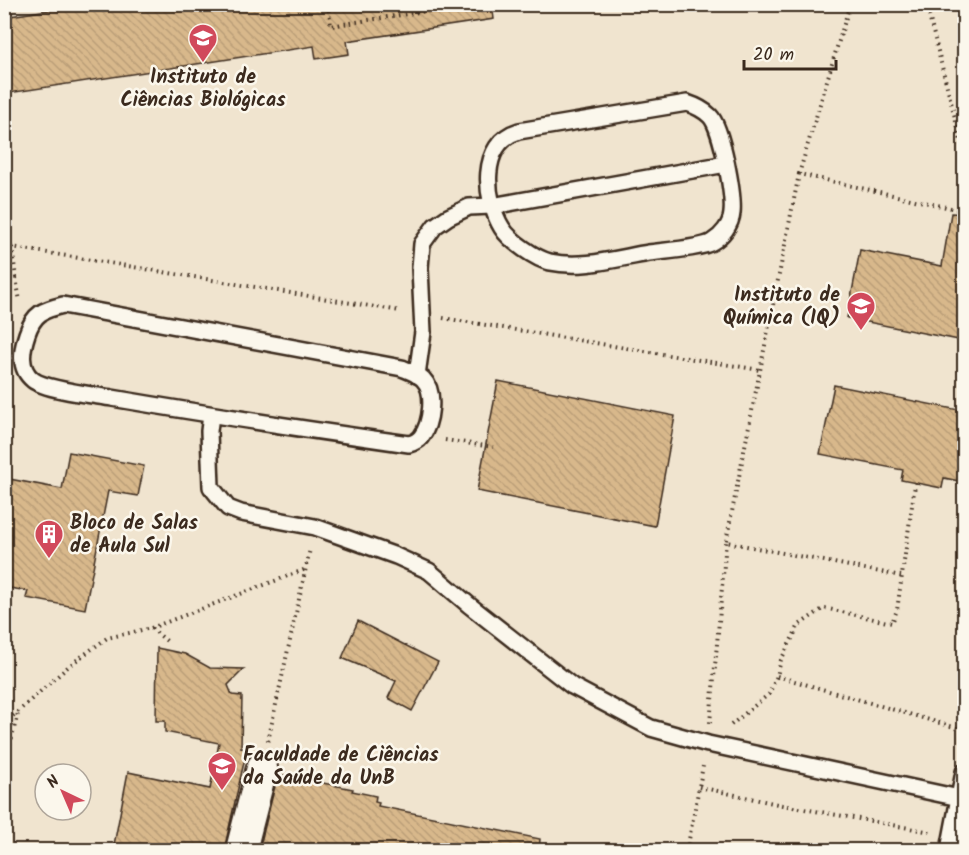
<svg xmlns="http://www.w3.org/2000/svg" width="969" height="855" font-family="Kalam,sans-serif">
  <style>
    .built { fill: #f0e4cf; fill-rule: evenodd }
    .building { fill: url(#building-back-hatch); stroke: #3b2a1e; stroke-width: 1.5 }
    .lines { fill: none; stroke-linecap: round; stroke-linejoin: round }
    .lane-casing { stroke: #3b2a1e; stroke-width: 20 }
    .street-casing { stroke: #3b2a1e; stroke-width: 34 }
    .path { stroke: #3b2a1e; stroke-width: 4; stroke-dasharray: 1.5 4.5; stroke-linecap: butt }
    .lane { stroke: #fbf7ec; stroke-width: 15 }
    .street { stroke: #fbf7ec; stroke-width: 30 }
    .labels { text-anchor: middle; stroke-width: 5; stroke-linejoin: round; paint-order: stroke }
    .poi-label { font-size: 20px; font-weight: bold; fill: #3b2a1e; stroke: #fbf7ec; text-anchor: start }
  </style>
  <defs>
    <pattern id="building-back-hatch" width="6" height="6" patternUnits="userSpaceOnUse" patternTransform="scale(1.5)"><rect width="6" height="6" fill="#d8b88b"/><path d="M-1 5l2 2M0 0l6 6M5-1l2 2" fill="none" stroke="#ba9e78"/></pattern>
  </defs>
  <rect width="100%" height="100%" fill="#fbf7ec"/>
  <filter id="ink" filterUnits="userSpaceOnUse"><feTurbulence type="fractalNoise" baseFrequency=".0167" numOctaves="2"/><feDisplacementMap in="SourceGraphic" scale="12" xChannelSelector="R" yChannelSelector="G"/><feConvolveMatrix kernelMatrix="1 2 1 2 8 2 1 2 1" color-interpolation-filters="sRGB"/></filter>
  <g filter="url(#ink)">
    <path class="built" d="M 5,5 L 964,5 L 964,850 L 5,850 ZM 45,774 L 81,774 L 81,810 L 45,810 Z"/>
    <g class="building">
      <path d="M 86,4 L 492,4 L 494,19 L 347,41 L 349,54 L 316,59 L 314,46 L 9,93 L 4,66 L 4,17 Z"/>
      <path d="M 951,213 L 964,214 L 964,341 L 847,318 L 860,250 L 942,266 Z"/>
      <path d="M 498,381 L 675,416 L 655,526 L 477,491 Z"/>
      <path d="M 834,385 L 964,411 L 964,482 L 944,478 L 942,488 L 901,480 L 903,470 L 820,454 Z"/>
      <path d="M 69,452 L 144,466 L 138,496 L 108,491 L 85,609 L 26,598 L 28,591 L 4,587 L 4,478 L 62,489 Z"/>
      <path d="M 358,621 L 438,662 L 412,711 L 388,698 L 396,681 L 342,658 Z"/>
      <path d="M 157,648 L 185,654 L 210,668 L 244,669 L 228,685 L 232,695 L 242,696 L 241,748 L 247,749 L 224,850 L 113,850 L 128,772 L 210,789 L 219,743 L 165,732 L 165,721 L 156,721 Z"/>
      <path d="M 278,774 L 353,789 L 352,791 L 376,796 L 375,802 L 379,803 L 378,806 L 540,839 L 539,850 L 259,850 Z"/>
    </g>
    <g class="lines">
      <g class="lane-casing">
        <g id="lane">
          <path d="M 687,103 C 696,106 704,110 710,116 C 722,128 734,196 732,213 C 731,225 722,236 712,242 C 703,248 663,251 649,253 C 618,258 582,269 550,262 C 536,259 510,241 502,228 C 484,199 479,143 519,131 Z"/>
          <path d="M 63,305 L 402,368 C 409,371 418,374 423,379 C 436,392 431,424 421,437 C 418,441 413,443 409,444 C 310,430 211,415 112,398 C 94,395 46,390 33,380 C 18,368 22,349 27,334 C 34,313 43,310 63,305 Z"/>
          <path d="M 417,375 L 423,332 L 420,268 L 422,244 L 435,226 L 448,217 L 469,207 L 492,206 L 726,164"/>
          <path d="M 211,415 L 209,431 L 211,487 L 228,508 L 241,513 L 315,527 L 396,556 L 429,571 L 469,605 L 572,686 L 651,728 L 708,744 L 964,799"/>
          <path d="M 949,850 L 964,772"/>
        </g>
      </g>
      <g class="street-casing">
        <path id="street" d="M 241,850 L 262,768"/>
      </g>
      <g class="path">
        <path d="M 328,4 L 331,26 L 470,4"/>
        <path d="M 926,4 L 964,153"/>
        <path d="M 799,174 L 850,4"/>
        <path d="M 4,276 L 16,278 L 20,301"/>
        <path d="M 16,278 L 12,247 L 400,311"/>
        <path d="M 443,318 L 760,370"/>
        <path d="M 445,440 L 493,447"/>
        <path d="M 901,576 L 726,542 L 799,174 L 964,211"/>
        <path d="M 151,628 L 306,569"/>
        <path d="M 777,676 L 964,730"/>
        <path d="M 710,723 L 726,542"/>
        <path d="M 4,724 L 70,665 L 107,638 L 151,628 L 169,643"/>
        <path d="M 731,725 L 769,694 L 777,676 L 781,660 L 799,625 L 824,608 L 892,623 L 897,610 L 916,478"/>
        <path d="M 268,741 L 310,549"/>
        <path d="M 4,768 L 18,713"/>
        <path d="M 699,787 L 782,805 L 931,832"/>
        <path d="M 687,850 L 703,766"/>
      </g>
      <use href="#lane" class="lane"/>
      <use href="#street" class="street"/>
    </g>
  </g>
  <defs>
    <g id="university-pin" transform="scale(1.5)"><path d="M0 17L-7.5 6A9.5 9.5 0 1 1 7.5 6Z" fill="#d1495b" stroke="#fbf7ec"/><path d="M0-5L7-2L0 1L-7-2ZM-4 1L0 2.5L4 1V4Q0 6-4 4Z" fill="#fff"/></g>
    <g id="building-pin" transform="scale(1.5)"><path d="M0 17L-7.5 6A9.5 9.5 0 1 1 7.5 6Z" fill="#d1495b" stroke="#fbf7ec"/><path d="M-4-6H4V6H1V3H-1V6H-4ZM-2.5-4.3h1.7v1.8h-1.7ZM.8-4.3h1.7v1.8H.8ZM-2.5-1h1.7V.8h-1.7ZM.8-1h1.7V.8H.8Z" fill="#fff"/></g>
  </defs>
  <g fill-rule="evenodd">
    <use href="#university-pin" x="203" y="38"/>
    <use href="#university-pin" x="861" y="306"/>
    <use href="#building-pin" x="49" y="534"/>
    <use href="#university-pin" x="222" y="766"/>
  </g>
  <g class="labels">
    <g class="poi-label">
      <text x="203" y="83" text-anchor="middle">Instituto de<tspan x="203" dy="23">Ciências Biológicas</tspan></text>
      <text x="840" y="301" text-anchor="end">Instituto de<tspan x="840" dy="23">Química (IQ)</tspan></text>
      <text x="70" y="529">Bloco de Salas<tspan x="70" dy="23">de Aula Sul</tspan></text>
      <text x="243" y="761">Faculdade de Ciências<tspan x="243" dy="23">da Saúde da UnB</tspan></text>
    </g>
  </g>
  <rect width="969" height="855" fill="none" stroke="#fbf7ec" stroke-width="24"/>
  <rect x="12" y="12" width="945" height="831" fill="none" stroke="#3b2a1e" stroke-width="2" filter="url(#ink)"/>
  <g transform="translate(63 792) rotate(316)"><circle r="28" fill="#fbf7ec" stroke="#aea59a" stroke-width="1.5"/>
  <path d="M0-4.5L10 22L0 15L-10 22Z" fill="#d1495b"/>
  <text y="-9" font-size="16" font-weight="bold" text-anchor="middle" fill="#3b2a1e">N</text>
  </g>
  <path d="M744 60v9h92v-9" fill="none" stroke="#3b2a1e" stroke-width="3"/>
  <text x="753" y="60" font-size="18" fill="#3b2a1e" stroke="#fbf7ec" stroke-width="4.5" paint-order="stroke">20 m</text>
</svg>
